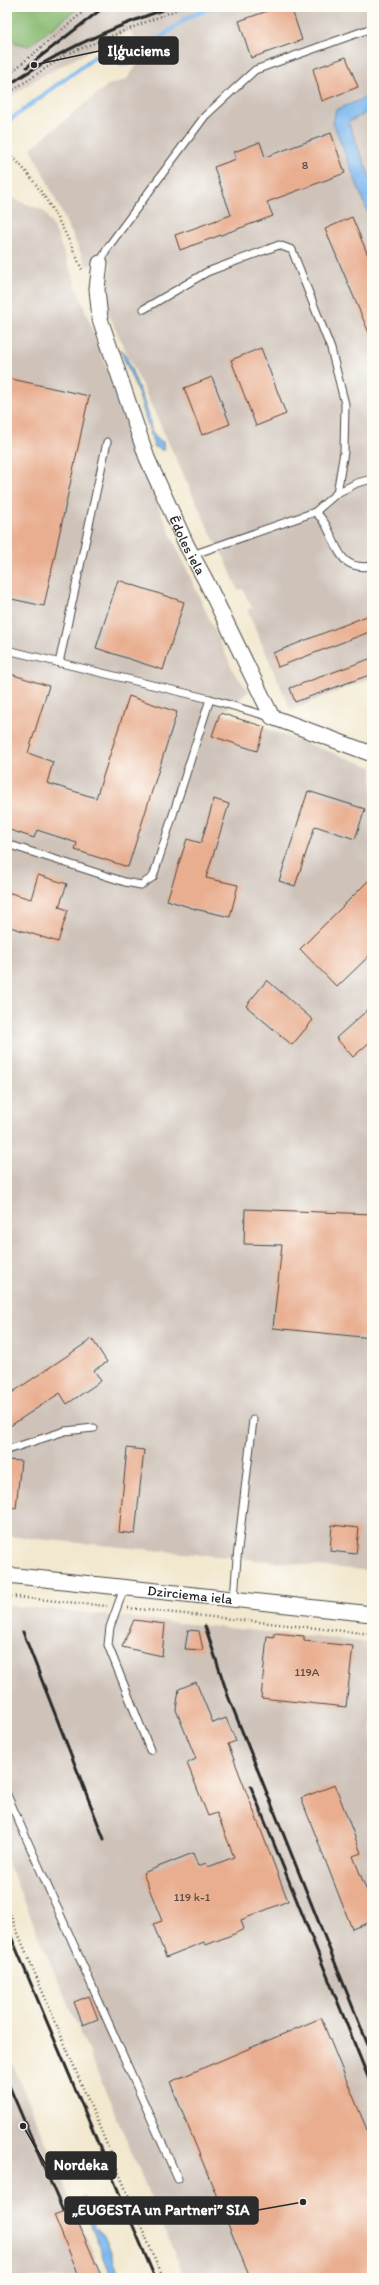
<svg xmlns="http://www.w3.org/2000/svg" width="379" height="2285" font-family="Itim,sans-serif">
  <style>
    .industrial { fill: #cec2b9 }
    .forest { fill: #8bbb74; stroke: #5b7350 }
    .water { fill: #7db8ef; stroke: #54728d }
    .lines { fill: none; stroke-linecap: round; stroke-linejoin: round }
    .stream { stroke: #7db8ef; stroke-width: 4.5 }
    .building { fill: #e9ae90 }
    .lane-casing { stroke: #494744; stroke-width: 9 }
    .street-casing { stroke: #494744; stroke-width: 17 }
    .path { stroke: #494744; stroke-width: 2.5; stroke-dasharray: 1 3; stroke-linecap: butt }
    .lane { stroke: #fff; stroke-width: 7 }
    .street { stroke: #fff; stroke-width: 15 }
    .rail { stroke: #2b2b2b; stroke-width: 3 }
    .labels { text-anchor: middle; stroke-width: 3; stroke-linejoin: round; paint-order: stroke }
    .number-label { font-size: 12px; fill: #5a4c44 }
    .street-label { font-size: 14px; fill: #2b2b2b; stroke: #fdfcf7 }
    .leader { fill: none; stroke: #2b2b2b; stroke-width: 1.5 }
    .callout-dot { fill: #2b2b2b; stroke: #fdfcf7; stroke-width: 1.5 }
    .callout { fill: #2b2b2b; stroke: #2b2b2b; stroke-width: 1.5 }
    .callout-label { font-size: 15px; text-anchor: middle; font-weight: bold; fill: #fff }
  </style>
  <rect width="100%" height="100%" fill="#fdfcf7"/>
  <filter id="ink" filterUnits="userSpaceOnUse"><feTurbulence type="fractalNoise" baseFrequency=".025" numOctaves="2"/><feDisplacementMap in="SourceGraphic" scale="8" xChannelSelector="R" yChannelSelector="G"/><feConvolveMatrix kernelMatrix="1 2 1 2 8 2 1 2 1" color-interpolation-filters="sRGB"/></filter>
  <filter id="wash" filterUnits="userSpaceOnUse"><feTurbulence type="fractalNoise" baseFrequency=".012" numOctaves="4" result="noise"/><feDisplacementMap in="SourceGraphic" scale="16" xChannelSelector="R" yChannelSelector="G"/><feGaussianBlur stdDeviation="0.9" result="paint"/><feColorMatrix in="noise" values="0 0 0 0 0 0 0 0 0 0 0 0 0 0 0 0 0 1.4 0 .05"/><feComposite in="paint" operator="in"/></filter>
  <g filter="url(#wash)">
    <rect width="100%" height="100%" fill="#f2e8cf"/>
    <g class="industrial">
      <path d="M 76,7 L 372,7 L 372,677 L 291,710 L 247,610 L 252,608 L 243,589 L 238,590 L 224,557 L 211,534 L 105,306 L 111,263 L 100,263 L 87,266 L 31,148 L 108,85 L 126,80 L 146,53 L 129,30 L 38,78 L 7,99 L 7,47 L 76,9 Z"/>
      <path d="M 7,196 L 44,211 L 56,232 L 161,513 L 234,673 L 249,691 L 222,713 L 372,767 L 372,1571 L 7,1536 Z"/>
      <path d="M 7,1605 L 372,1643 L 372,2278 L 185,2278 L 7,1861 Z"/>
      <path d="M 7,2050 L 71,2202 L 104,2278 L 7,2278 Z"/>
    </g>
    <path class="forest" d="M 8,7 L 76,7 L 77,9 L 29,46 L 12,42 L 7,47 Z"/>
    <g class="water">
      <path d="M 372,95 L 372,110 L 348,122 L 372,182 L 372,223 L 333,122 L 336,110 Z"/>
      <path d="M 120,349 L 125,353 L 149,415 L 151,431 L 156,438 L 163,442 L 164,451 L 154,446 L 139,395 Z"/>
      <path d="M 84,2197 L 91,2207 L 95,2226 L 107,2241 L 120,2278 L 112,2278 L 81,2199 Z"/>
    </g>
    <g class="lines">
      <g class="stream">
        <path d="M 120,63 L 127,63 L 188,17 L 214,7"/>
        <path d="M 7,122 L 107,48"/>
      </g>
    </g>
    <g id="blocks">
      <g class="building">
        <path d="M 279,7 L 291,7 L 302,40 L 251,58 L 239,21 Z"/>
        <path d="M 346,57 L 358,87 L 322,101 L 313,69 Z"/>
        <path d="M 331,133 L 345,173 L 267,202 L 273,216 L 180,250 L 175,235 L 231,215 L 214,167 L 236,159 L 234,152 L 260,142 L 265,157 Z"/>
        <path d="M 352,217 L 372,265 L 372,340 L 325,229 Z"/>
        <path d="M 261,348 L 286,414 L 256,426 L 231,360 Z"/>
        <path d="M 212,377 L 230,424 L 202,435 L 184,388 Z"/>
        <path d="M 7,378 L 89,396 L 44,606 L 7,598 Z"/>
        <path d="M 118,580 L 184,602 L 163,670 L 96,648 Z"/>
        <path d="M 372,614 L 372,631 L 278,667 L 273,653 Z"/>
        <path d="M 372,658 L 372,674 L 295,702 L 290,688 Z"/>
        <path d="M 7,673 L 49,686 L 28,753 L 53,762 L 47,783 L 96,798 L 129,696 L 177,712 L 128,867 L 75,850 L 77,843 L 37,830 L 34,838 L 7,829 Z"/>
        <path d="M 220,713 L 265,727 L 257,751 L 212,736 Z"/>
        <path d="M 308,791 L 365,809 L 355,839 L 315,826 L 295,886 L 279,881 Z"/>
        <path d="M 214,799 L 229,804 L 206,878 L 238,885 L 230,917 L 195,909 L 167,900 L 187,839 L 201,843 Z"/>
        <path d="M 38,875 L 67,884 L 59,907 L 68,910 L 58,942 L 7,926 L 7,892 L 31,899 Z"/>
        <path d="M 372,877 L 372,953 L 337,987 L 300,949 Z"/>
        <path d="M 267,980 L 313,1020 L 292,1045 L 246,1006 Z"/>
        <path d="M 372,1006 L 372,1040 L 353,1057 L 336,1038 Z"/>
        <path d="M 245,1209 L 372,1214 L 372,1338 L 273,1328 L 282,1245 L 244,1244 Z"/>
        <path d="M 92,1339 L 107,1362 L 94,1370 L 101,1381 L 67,1404 L 60,1393 L 7,1428 L 7,1396 Z"/>
        <path d="M 127,1448 L 144,1450 L 135,1534 L 119,1532 Z"/>
        <path d="M 7,1460 L 21,1461 L 16,1508 L 7,1507 Z"/>
        <path d="M 332,1525 L 359,1528 L 356,1554 L 330,1551 Z"/>
        <path d="M 134,1620 L 165,1624 L 162,1656 L 122,1647 Z"/>
        <path d="M 188,1630 L 199,1631 L 203,1650 L 185,1649 Z"/>
        <path d="M 274,1633 L 304,1636 L 304,1641 L 353,1646 L 346,1707 L 261,1698 L 267,1636 L 274,1637 Z"/>
        <path d="M 196,1682 L 213,1723 L 226,1718 L 236,1741 L 228,1744 L 288,1901 L 241,1920 L 244,1929 L 234,1934 L 206,1945 L 204,1942 L 166,1957 L 153,1924 L 162,1921 L 143,1873 L 193,1853 L 198,1866 L 206,1863 L 208,1867 L 234,1857 L 217,1813 L 208,1816 L 187,1763 L 196,1759 L 176,1710 L 179,1689 Z"/>
        <path d="M 335,1785 L 361,1853 L 353,1856 L 372,1904 L 372,1921 L 352,1929 L 301,1798 Z"/>
        <path d="M 89,1996 L 98,2019 L 83,2025 L 74,2002 Z"/>
        <path d="M 321,2018 L 372,2142 L 372,2278 L 250,2278 L 170,2082 Z"/>
        <path d="M 72,2208 L 102,2278 L 80,2278 L 54,2215 Z"/>
      </g>
    </g>
  </g>
  <g filter="url(#ink)">
    <use href="#blocks" fill-opacity="0" stroke="#494744" stroke-width="1"/>
    <g class="lines">
      <g class="lane-casing">
        <g id="lane">
          <path d="M 100,263 L 108,247 L 205,116 L 255,70 L 372,28"/>
          <path d="M 144,309 L 207,272 L 279,245 L 292,250 L 331,349 L 345,404 L 344,452 L 337,493"/>
          <path d="M 315,512 C 339,531 331,573 372,566"/>
          <path d="M 192,555 L 315,512 L 337,493 L 357,483 L 372,479"/>
          <path d="M 7,650 L 210,699 L 270,717"/>
          <path d="M 59,663 L 107,442"/>
          <path d="M 7,844 L 125,882 L 141,885 L 153,877 L 210,699"/>
          <path d="M 7,1450 L 65,1431 L 94,1428"/>
          <path d="M 124,1588 L 110,1627 L 108,1645 L 150,1750"/>
          <path d="M 234,1599 L 237,1558 L 253,1420"/>
          <path d="M 7,1795 L 178,2179"/>
        </g>
      </g>
      <g class="street-casing">
        <g id="street">
          <path id="s1" d="M 100,263 L 97,289 L 100,319 L 147,458 L 187,546 L 206,581 L 272,717 L 372,754"/>
          <path id="s2" d="M 7,1575 L 372,1614"/>
        </g>
      </g>
      <g class="path">
        <path d="M 7,76 L 89,7"/>
        <path d="M 7,94 L 67,54 L 183,7"/>
        <path d="M 7,151 C 42,185 64,227 83,272"/>
        <path d="M 7,1596 L 107,1606"/>
        <path d="M 128,1608 L 372,1634"/>
        <path d="M 7,1907 L 163,2278"/>
      </g>
      <use href="#lane" class="lane"/>
      <use href="#street" class="street"/>
      <g class="rail">
        <path d="M 27,67 L 104,7"/>
        <path d="M 7,86 C 57,51 113,27 171,7"/>
        <path d="M 205,1626 L 228,1696 L 372,2055"/>
        <path d="M 23,1632 L 104,1839"/>
        <path d="M 251,1787 L 372,2087"/>
        <path d="M 7,1927 L 155,2278"/>
        <path d="M 7,2081 L 63,2211"/>
      </g>
    </g>
  </g>
  <g class="labels">
    <g class="number-label">
      <text x="305" y="169">8</text>
      <text x="307" y="1676">119A</text>
      <text x="192" y="1901">119 k-1</text>
    </g>
    <g class="street-label">
      <text dy="5" stroke="none"><textPath href="#s1" startOffset="299">Ēdoles iela</textPath></text>
      <text dy="5" stroke="none"><textPath href="#s2" startOffset="184">Dzirciema iela</textPath></text>
    </g>
  </g>
  <path class="leader" d="M34 65L99 51M23 2126L46 2165M303 2202L258 2210"/>
  <g class="callout-dot">
    <circle cx="34" cy="65" r="4"/>
    <circle cx="23" cy="2126" r="4"/>
    <circle cx="303" cy="2202" r="4"/>
  </g>
  <g class="callout">
    <rect x="99" y="37" width="79" height="27" rx="4"/>
    <rect x="46" y="2152" width="70" height="27" rx="4"/>
    <rect x="65" y="2197" width="193" height="27" rx="4"/>
  </g>
  <g class="callout-label">
    <text x="139" y="56">Iļģuciems</text>
    <text x="81" y="2170">Nordeka</text>
    <text x="161" y="2215">„EUGESTA un Partneri” SIA</text>
  </g>
  <rect width="379" height="2285" fill="none" stroke="#fdfcf7" stroke-width="24"/>
</svg>
